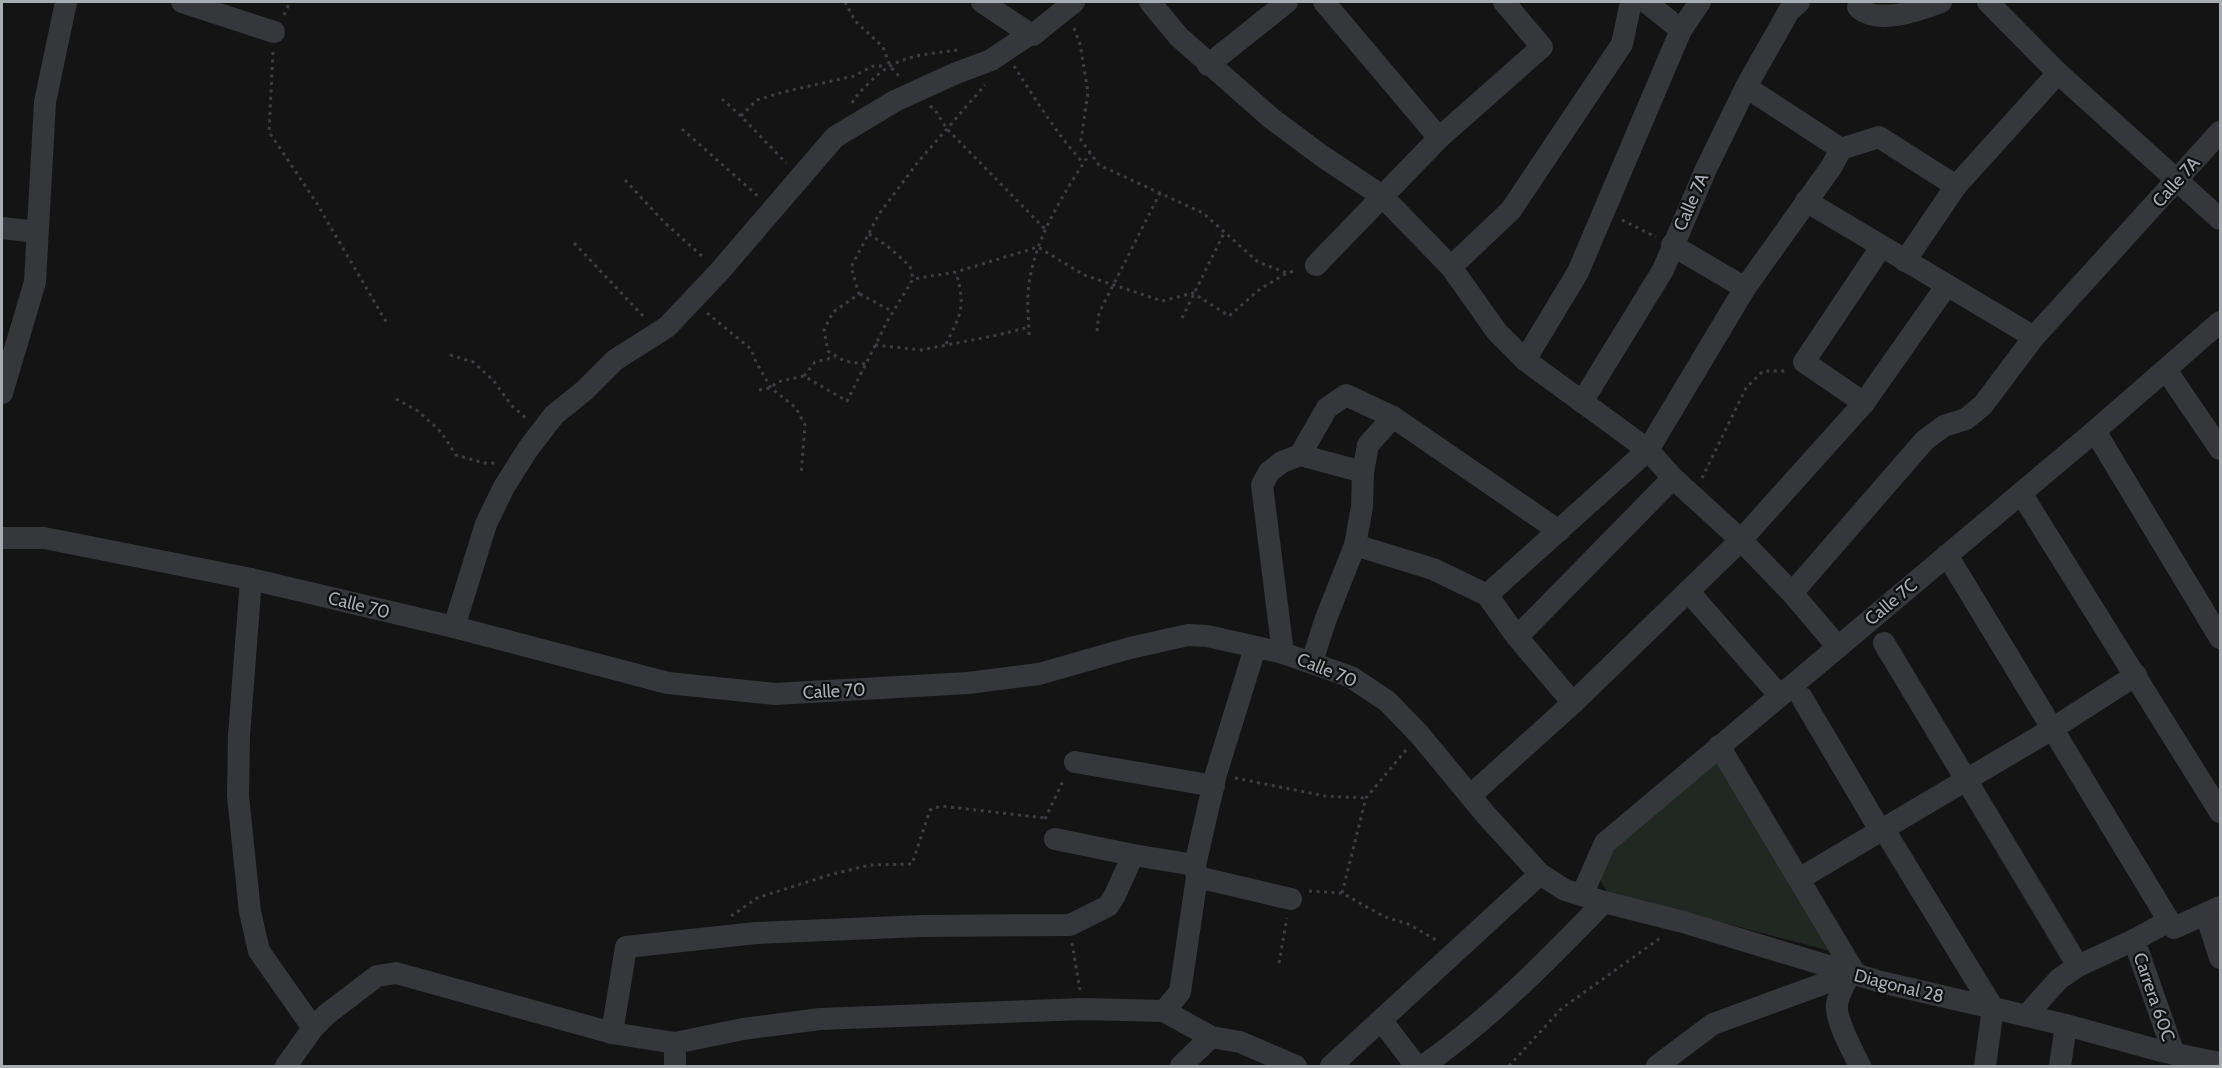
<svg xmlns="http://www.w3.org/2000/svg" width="2222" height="1068" font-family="Cabin,sans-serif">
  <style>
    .green { fill: #212821 }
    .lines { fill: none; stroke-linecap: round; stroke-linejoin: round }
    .path { stroke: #3c3e41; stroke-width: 3; stroke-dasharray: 3 4.5; stroke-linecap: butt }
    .minor { stroke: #36373a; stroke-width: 22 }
    .labels { text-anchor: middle; stroke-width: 4.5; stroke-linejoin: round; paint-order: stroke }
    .street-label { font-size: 18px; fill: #a8adb4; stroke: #0f0f10 }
  </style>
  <rect width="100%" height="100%" fill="#141415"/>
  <path class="green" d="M 1716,761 L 1830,951 L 1607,892 L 1599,878 L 1614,849 Z"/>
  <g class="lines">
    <g class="path">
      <path d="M 845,2 L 855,21 L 883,47 L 890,66 L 899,76"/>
      <path d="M 284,15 L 290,2"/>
      <path d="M 1074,28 L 1080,44 L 1088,92 L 1081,140 L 1099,165 L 1203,213 L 1258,262 L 1287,273 L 1297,270"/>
      <path d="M 273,52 L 269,132 L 316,202 L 388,325"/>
      <path d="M 1014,66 C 1035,99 1057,134 1083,163"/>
      <path d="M 722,99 L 741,116 L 786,163"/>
      <path d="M 852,103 C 856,96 861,91 867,85 C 895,55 920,55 958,50"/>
      <path d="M 930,106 L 935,110 L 947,129 L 1046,230"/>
      <path d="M 741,116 L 757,100 L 783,92 L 854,76 L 873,66 L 886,66"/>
      <path d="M 682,129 L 759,197"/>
      <path d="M 625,180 L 664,222 L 704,258"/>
      <path d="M 1622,220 L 1656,237"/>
      <path d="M 869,234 L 886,245 L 910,266 L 913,279"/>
      <path d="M 574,243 L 645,318"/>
      <path d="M 860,294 L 893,312"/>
      <path d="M 707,313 L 751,349 L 756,362 L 771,388 L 796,408 L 805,425 L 801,475"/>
      <path d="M 1182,318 L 1224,233"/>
      <path d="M 1097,331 L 1099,313 L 1160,193"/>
      <path d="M 1029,335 C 1029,321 1027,307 1028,293 C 1032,241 1063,195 1090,153"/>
      <path d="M 946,344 C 961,314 966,306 956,273"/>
      <path d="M 875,345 L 921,350 L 998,335 L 1029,327"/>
      <path d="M 450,355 L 473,362 L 493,380 L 512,406 L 526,418"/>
      <path d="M 865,364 L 844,361 L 828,351 L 824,330 L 833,312 L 859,294 L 851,267 L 879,214 L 918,162 L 985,85"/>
      <path d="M 804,376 L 815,362 L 835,357"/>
      <path d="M 759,390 L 771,388 L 777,382 L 804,376 L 847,401 L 888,320 L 913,279 L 956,272 L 1038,247 L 1084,275 L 1162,301 L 1193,293 L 1229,316 L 1260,289 L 1287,273"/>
      <path d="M 396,399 L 418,411 L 441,432 L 456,455 L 484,463 L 496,463"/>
      <path d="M 1702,478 L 1746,388 L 1763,371 L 1788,371"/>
      <path d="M 1235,778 L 1325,796 L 1366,798"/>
      <path d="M 1045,819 L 1064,779"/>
      <path d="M 1309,891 L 1342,893 L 1385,917 L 1408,924 L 1438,941"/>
      <path d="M 1342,893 L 1366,798 L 1406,750"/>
      <path d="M 731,916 L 757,898 L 829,875 L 870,865 L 912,864 L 930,810 L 941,806 L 1045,818"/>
      <path d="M 1072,943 L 1080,990"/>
      <path d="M 1279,963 L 1287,918"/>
      <path d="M 1509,1066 L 1561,1009 L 1663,936"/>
    </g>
    <g class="minor">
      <path d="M 182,2 L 274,32"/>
      <path d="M 982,2 L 1030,34"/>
      <path d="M 1150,2 L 1179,37 L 1271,118 L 1322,156 L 1382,196 L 1451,267 L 1497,332 L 1525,360 L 1648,450 L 1673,478 L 1741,540 L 1792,593 L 1838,647"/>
      <path d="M 1324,2 L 1439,138"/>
      <path d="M 1646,2 L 1681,30"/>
      <path d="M 1988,2 L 2058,73 L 2220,219"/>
      <path d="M 1858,7 C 1877,26 1920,10 1941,2"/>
      <path d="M 1208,65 L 1287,2"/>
      <path d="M 1746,87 L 1841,149"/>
      <path d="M 1806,201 L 2034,337"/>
      <path d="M 2,228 L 37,232"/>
      <path d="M 1672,245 L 1745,288"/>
      <path d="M 1905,261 L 1956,186 L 2058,73"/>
      <path d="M 1316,265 L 1439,138 L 1542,47 L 1504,2"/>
      <path d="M 1451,267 L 1511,210 L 1622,44 L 1631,2"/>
      <path d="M 1525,360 L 1578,272 L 1681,30 L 1700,2"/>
      <path d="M 2166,370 L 2220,449"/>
      <path d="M 2,393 L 35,282 L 45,102 L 66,2"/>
      <path d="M 1582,402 L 1663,270 L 1706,169 L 1746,87 L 1789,11 L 1799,2"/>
      <path d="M 1864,403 L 1804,362 L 1881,247"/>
      <path d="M 2095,431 L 2220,638"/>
      <path d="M 1300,455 L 1327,408 L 1346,395 L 1393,417 L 1559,531"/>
      <path d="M 2021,493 L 2220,812"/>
      <path d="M 2,538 L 44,538 L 251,579 L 454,627 L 668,683 L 775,694 L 968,683 L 1039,674 L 1130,648 L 1188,635 L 1207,636 L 1283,653 L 1351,677 L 1387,701 L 1419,734 L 1486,815 L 1540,874 L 1565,890 L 1604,902 L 1683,922 L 1881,982 L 2066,1025 L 2161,1051 L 2220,1063"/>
      <path d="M 1355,545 L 1433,569 L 1487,595 L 1517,637 L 1573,703"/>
      <path d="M 1947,555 L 2169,921 L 2174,928 L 2220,907"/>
      <path d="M 251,579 L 239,735 L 238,796 L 250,912 L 259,951 L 313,1028"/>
      <path d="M 1688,591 L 1780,696"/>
      <path d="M 1792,593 L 1925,440 L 1944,426 L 1966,419 L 1983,405 L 2034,337 L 2220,132"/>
      <path d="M 1487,595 L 1648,450 L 1745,288 L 1832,166 L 1841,149 L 1879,137 L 1956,186"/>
      <path d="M 454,627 L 486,524 L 504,487 L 528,449 L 554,415 L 585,390 L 615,360 L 667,327 L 719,272 L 835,137 L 895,101 L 954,74 L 991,60 L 1030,34 L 1033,35 L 1074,2"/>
      <path d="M 1517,637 L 1673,478"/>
      <path d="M 1884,643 L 2078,966"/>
      <path d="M 1283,653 L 1262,485 L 1269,472 L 1282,462 L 1300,455 L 1363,472"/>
      <path d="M 1312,662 L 1325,621 L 1355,545 L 1362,507 L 1363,472 L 1368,445 L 1393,417"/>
      <path d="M 1802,698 L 1880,830"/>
      <path d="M 1719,746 L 1856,975"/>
      <path d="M 1075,762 L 1214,786"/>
      <path d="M 1471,795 L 1573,703 L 1741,540 L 1864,403 L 1947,285"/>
      <path d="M 1883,828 L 1993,1008 L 1985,1066"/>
      <path d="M 1055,839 L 1133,855 L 1195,865"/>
      <path d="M 1197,877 L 1291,899"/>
      <path d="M 1799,879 L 2052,729 L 2136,675"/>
      <path d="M 1582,895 L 1605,843 L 2095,431 L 2220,322"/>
      <path d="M 2206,914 L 2220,958"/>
      <path d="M 2134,940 L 2174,1054"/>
      <path d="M 1850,974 C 1845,983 1839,993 1837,1004 C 1835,1021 1853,1051 1860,1066"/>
      <path d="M 1164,1011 L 1180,992 L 1197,877 L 1195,865 L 1216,774 L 1255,648"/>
      <path d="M 2026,1016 L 2059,979 L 2078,966 L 2134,940 L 2169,921"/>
      <path d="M 1382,1021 L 1416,1066"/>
      <path d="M 612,1033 L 626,947 L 756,933 L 921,926 L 1070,925 L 1108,906 L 1115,895 L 1133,855"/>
      <path d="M 675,1043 L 675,1066"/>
      <path d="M 286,1066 L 313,1028 L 327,1014 L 377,976 L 396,973 L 612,1033 L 675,1043 L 743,1029 L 820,1019 L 1084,1009 L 1164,1011 L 1211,1037 L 1240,1042 L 1296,1066"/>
      <path d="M 1181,1066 L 1211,1037"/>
      <path d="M 1331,1066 L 1540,874"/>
      <path d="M 1423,1066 C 1491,1018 1546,962 1604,902"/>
      <path d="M 1657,1066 L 1713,1024 L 1850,974"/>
      <path d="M 2060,1066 L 2066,1025"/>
    </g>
  </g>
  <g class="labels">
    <g class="street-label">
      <text transform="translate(2176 182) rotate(-48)" y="6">Calle 7A</text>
      <text transform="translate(1691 202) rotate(-66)" y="6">Calle 7A</text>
      <text transform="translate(1891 602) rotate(-40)" y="6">Calle 7C</text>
      <text transform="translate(359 605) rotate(14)" y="6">Calle 70</text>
      <text transform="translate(1327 670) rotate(22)" y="6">Calle 70</text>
      <text transform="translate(834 691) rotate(-3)" y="6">Calle 70</text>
      <text transform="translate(1899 986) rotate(14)" y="6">Diagonal 28</text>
      <text transform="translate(2154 997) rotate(71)" y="6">Carrera 60C</text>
    </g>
  </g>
  <rect width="2222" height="1068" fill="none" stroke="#a8adb4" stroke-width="6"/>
</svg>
